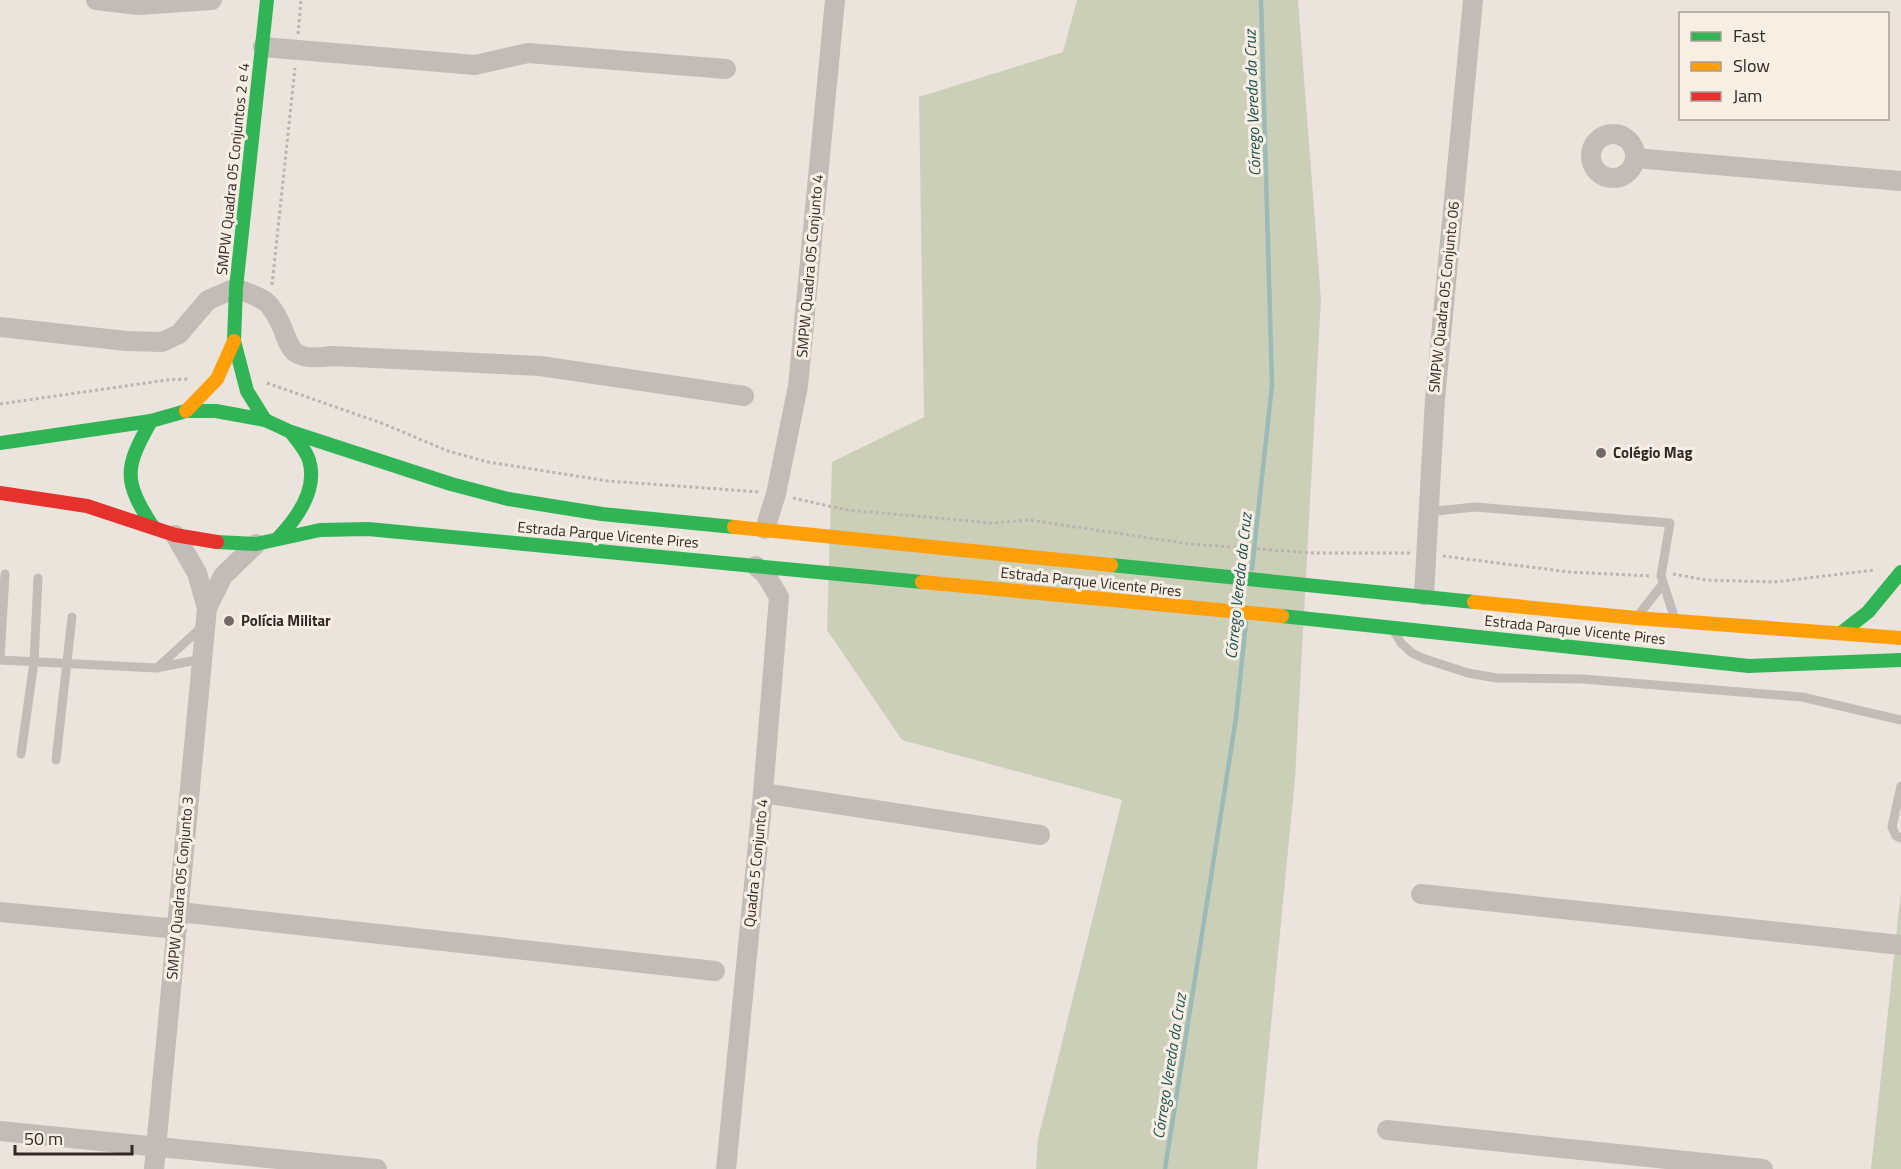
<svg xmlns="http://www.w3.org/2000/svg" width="1901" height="1169" font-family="'Titillium Web',sans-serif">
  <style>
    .green { fill: #cbcfb8 }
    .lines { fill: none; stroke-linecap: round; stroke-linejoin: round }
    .stream { stroke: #9bbbb9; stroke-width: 4.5 }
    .path { stroke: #bbb4b0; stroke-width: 3; stroke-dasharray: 3 3; stroke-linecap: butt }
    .lane { stroke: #c2bcb7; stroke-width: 9 }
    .street { stroke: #c2bcb7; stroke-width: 20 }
    .fast { stroke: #30b455; stroke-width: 14 }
    .slow { stroke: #ff9f0a; stroke-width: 14 }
    .jam { stroke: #e5322d; stroke-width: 14 }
    .poi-dot { fill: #726a66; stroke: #f7eee4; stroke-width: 2 }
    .labels { text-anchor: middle; stroke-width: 6; stroke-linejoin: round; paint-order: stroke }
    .street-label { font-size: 15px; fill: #322926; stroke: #f7eee4 }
    .poi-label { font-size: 15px; font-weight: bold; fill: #322926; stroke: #f7eee4; text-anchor: start }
    .water-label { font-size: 16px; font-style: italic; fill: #1e4f51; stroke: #f7eee4 }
  </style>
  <rect width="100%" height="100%" fill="#eae4dd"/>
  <g class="green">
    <path d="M 1077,0 L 1298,0 L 1321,299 L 1295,779 L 1257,1169 L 1036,1169 L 1038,1139 L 1122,800 L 902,740 L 827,630 L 832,462 L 924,417 L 919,97 L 1063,52 Z"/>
    <path d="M 1901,891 L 1901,1169 L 1871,1169 Z"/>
  </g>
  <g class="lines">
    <g class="stream">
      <path d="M 1252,569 L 1272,385 L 1261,0"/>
      <path d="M 1165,1169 L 1236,718 L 1246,622"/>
    </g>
    <g class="path">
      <path d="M 298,34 L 301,0"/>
      <path d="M 272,285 L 295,68"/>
      <path d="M 267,383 L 384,424 L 448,451 L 488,462 L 608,481 L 760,492"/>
      <path d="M 0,404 L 167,380 L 188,379"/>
      <path d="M 793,498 L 847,510 L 993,523 L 1029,520 L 1190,544 L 1313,553 L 1410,553"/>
      <path d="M 1443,556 L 1569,572 L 1651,576"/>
      <path d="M 1673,574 L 1706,580 L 1774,582 L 1875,570"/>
    </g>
    <g class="lane">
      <path d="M 1427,512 L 1475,507 L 1670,523 L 1661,576 L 1674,616"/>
      <path d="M 1640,613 L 1662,585"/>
      <path d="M 1395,633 L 1401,643 L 1412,653 L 1425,659 L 1468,673 L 1497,678 L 1583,679 L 1802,697 L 1901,720"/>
      <path d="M 0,659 L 5,574"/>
      <path d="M 0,660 L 156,668 L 202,659"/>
      <path d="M 158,667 L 203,626"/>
      <path d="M 21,754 L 34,662 L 38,578"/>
      <path d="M 56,760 L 72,617"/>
      <path d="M 1901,786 L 1892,827 L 1896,836 L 1901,838"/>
    </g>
    <g class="street">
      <path d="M 96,0 L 138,5 L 212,0"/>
      <path d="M 263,47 L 475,65 L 528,53 L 726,69"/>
      <circle cx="1613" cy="156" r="22"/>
      <path d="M 1635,158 L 1901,181"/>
      <path d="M 0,327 L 126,341 L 162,342 L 179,334 L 208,300 L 236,288 C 247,293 263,297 270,306 C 295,337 277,364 332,356 L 540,366 L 744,396"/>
      <path d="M 765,529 L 776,494 L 798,386 L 835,0"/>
      <path d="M 175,535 L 197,573 L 207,608"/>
      <path d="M 1424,595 L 1435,399 L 1473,0"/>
      <path d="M 763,793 L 1040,835"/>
      <path d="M 1421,894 L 1901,945"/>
      <path d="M 0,912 L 177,929"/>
      <path d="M 179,912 L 715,971"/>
      <path d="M 1387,1130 L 1763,1169"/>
      <path d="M 0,1131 L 377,1169"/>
      <path d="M 154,1169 L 207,608 L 223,576 L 256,544"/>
      <path d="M 726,1169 L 763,793 L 779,597 L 765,574 L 756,566"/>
    </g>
    <g class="fast">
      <path d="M 265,420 L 247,391 L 234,341 L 236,288 L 267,0"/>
      <path d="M 151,421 C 124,469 123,480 153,527"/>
      <path d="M 0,443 L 151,421 L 186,411 L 216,411 L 265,420 L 291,432 L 451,484 L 508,499 L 602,514 L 734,527"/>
      <path d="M 279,537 C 297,518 318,489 309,460 C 306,450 297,441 291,432"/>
      <path d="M 217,542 L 256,544 L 320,530 L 368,529 L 922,582"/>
      <path d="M 1111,565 L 1474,602"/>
      <path d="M 1282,616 L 1749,666 L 1901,660"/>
      <path d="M 1841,633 L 1868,612 L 1901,572"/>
    </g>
    <g class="slow">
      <path d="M 186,411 L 217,379 L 234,341"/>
      <path d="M 734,527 L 1111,565"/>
      <path d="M 922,582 L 1282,616"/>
      <path d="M 1474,602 L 1636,618 L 1901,638"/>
    </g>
    <path class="jam" d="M 0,493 L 87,506 L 175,535 L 217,542"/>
  </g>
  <g class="poi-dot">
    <circle cx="1601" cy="453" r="6"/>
    <circle cx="229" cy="621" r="6"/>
  </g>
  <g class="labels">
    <g class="street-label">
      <text transform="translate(233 169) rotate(-84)" y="5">SMPW Quadra 05 Conjuntos 2 e 4</text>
      <text transform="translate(810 266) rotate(-85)" y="5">SMPW Quadra 05 Conjunto 4</text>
      <text transform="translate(1444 297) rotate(-84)" y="5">SMPW Quadra 05 Conjunto 06</text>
      <text transform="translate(608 535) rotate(5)" y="5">Estrada Parque Vicente Pires</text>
      <text transform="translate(1091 582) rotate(6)" y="5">Estrada Parque Vicente Pires</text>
      <text transform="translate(1575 630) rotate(6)" y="5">Estrada Parque Vicente Pires</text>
      <text transform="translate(756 863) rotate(-84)" y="5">Quadra 5 Conjunto 4</text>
      <text transform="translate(180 888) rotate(-85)" y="5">SMPW Quadra 05 Conjunto 3</text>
    </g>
    <g class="poi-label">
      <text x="1613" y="458">Colégio Mag</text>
      <text x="241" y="626">Polícia Militar</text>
    </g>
    <g class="water-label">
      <text transform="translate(1252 103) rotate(-92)" y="6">Córrego Vereda da Cruz</text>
      <text transform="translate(1238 586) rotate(-84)" y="6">Córrego Vereda da Cruz</text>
      <text transform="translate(1169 1066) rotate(-81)" y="6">Córrego Vereda da Cruz</text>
    </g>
  </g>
  <rect x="1679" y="12" width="210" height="108" fill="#f7eee4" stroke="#a89f98" stroke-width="1.5"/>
  <rect x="1691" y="32" width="30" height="9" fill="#30b455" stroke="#a89f98" stroke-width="1.5"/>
  <text x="1733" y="42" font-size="18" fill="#322926">Fast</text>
  <rect x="1691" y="62" width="30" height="9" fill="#ff9f0a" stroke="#a89f98" stroke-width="1.5"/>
  <text x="1733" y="72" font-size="18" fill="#322926">Slow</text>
  <rect x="1691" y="92" width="30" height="9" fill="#e5322d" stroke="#a89f98" stroke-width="1.5"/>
  <text x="1733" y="102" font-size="18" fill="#322926">Jam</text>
  <path d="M15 1145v9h117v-9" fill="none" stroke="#322926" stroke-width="3"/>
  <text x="24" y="1145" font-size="18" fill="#322926" stroke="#f7eee4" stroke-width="4.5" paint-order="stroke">50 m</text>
</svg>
